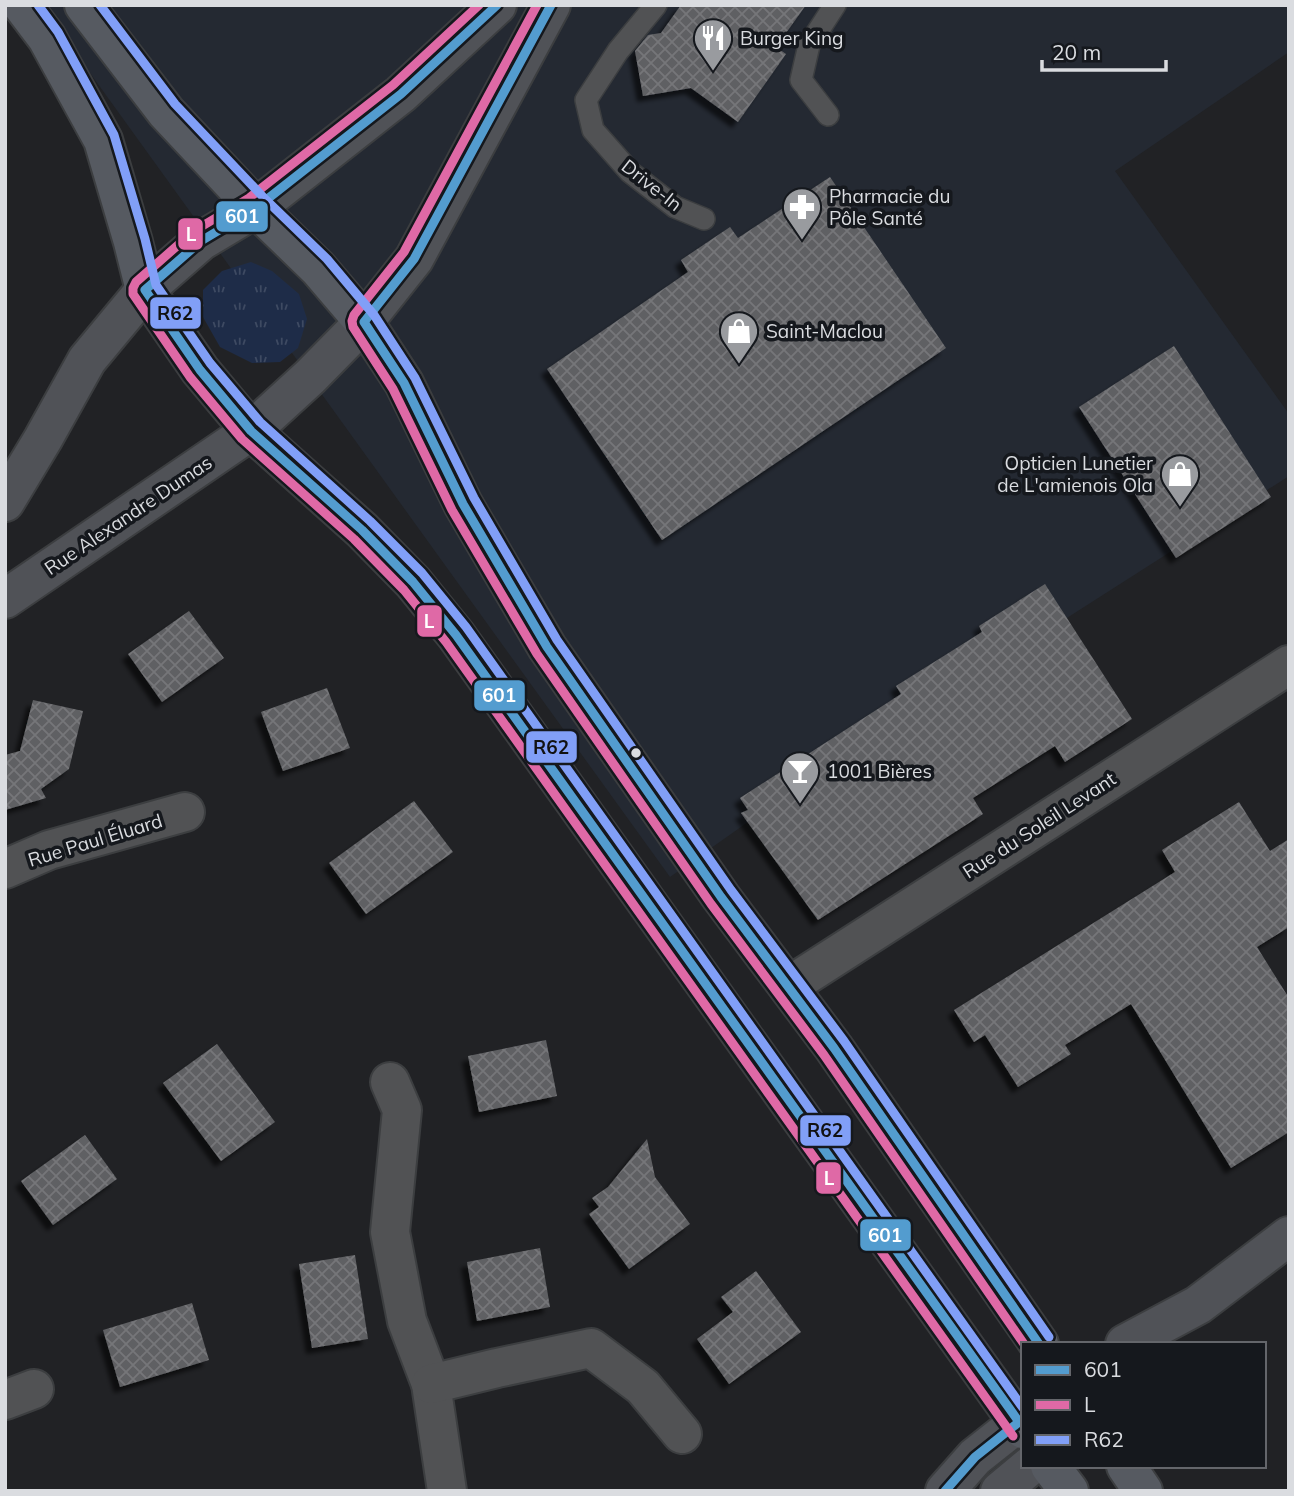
<svg xmlns="http://www.w3.org/2000/svg" width="1294" height="1496" font-family="Mulish,sans-serif">
  <style>
    .built { fill: #242932 }
    .park { fill: url(#park-tufts) }
    .building { fill: url(#building-cross-hatch); filter: url(#shadow) }
    .lines { fill: none; stroke-linecap: round; stroke-linejoin: round }
    .lane-casing { stroke: #3c3e40; stroke-width: 24 }
    .street-casing { stroke: #3c3e40; stroke-width: 42 }
    .secondary-casing { stroke: #3c3e40; stroke-width: 42 }
    .primary-casing { stroke: #3c3e40; stroke-width: 42 }
    .lane { stroke: #515254; stroke-width: 21 }
    .street { stroke: #515254; stroke-width: 38 }
    .secondary { stroke: #505257; stroke-width: 38 }
    .primary { stroke: #565a61; stroke-width: 38 }
    .bus-1-casing { stroke: #15181d; stroke-width: 14 }
    .bus-2-casing { stroke: #15181d; stroke-width: 14 }
    .bus-3-casing { stroke: #15181d; stroke-width: 14 }
    .bus-1 { stroke: #539ccf; stroke-width: 9 }
    .bus-2 { stroke: #df69a6; stroke-width: 9 }
    .bus-3 { stroke: #819ff7; stroke-width: 9 }
    .bus-dot { fill: #dadce0; stroke: #15181d; stroke-width: 2.5 }
    .labels { text-anchor: middle; stroke-width: 7; stroke-linejoin: round; paint-order: stroke }
    .poi-label { font-size: 19px; fill: #dadce0; stroke: #15181d; text-anchor: start }
    .street-label { font-size: 19px; fill: #dadce0; stroke: #15181d }
    .line-badge { stroke: #15181d; stroke-width: 2.5 }
    .badge-label { font-size: 19px; text-anchor: middle; font-weight: bold; fill: #fff }
    .pale-badge-label { font-size: 19px; text-anchor: middle; font-weight: bold; fill: #111 }
  </style>
  <defs>
    <pattern id="park-tufts" width="24" height="20" patternUnits="userSpaceOnUse" patternTransform="scale(1.75)"><rect width="24" height="20" fill="#1e2c48"/><path d="M3 7l-1-3M5 7V3M7 7l1-3M15 17l-1-3M17 17v-4M19 17l1-3" fill="none" stroke="#3e4a62"/></pattern>
    <pattern id="building-cross-hatch" width="8" height="8" patternUnits="userSpaceOnUse" patternTransform="scale(1.75)"><rect width="8" height="8" fill="#5f6063"/><path d="M0 0l8 8M0 8l8-8" fill="none" stroke="#757679"/></pattern>
    <filter id="shadow"><feDropShadow dx="-6" dy="6" stdDeviation="2" flood-color="#0009"/></filter>
  </defs>
  <rect width="100%" height="100%" fill="#212225"/>
  <path class="built" d="M 41,5 L 1289,5 L 1289,52 L 1115,171 L 1289,414 L 1289,476 L 748,822 L 670,877 Z"/>
  <path class="park" d="M 251,262 L 272,271 L 299,294 L 307,319 L 298,348 L 280,362 L 252,363 L 220,347 L 203,317 L 203,290 L 222,271 Z"/>
  <g class="building">
    <path d="M 681,5 L 806,5 L 776,47 L 786,54 L 738,122 L 691,88 L 643,96 L 635,51 L 648,35 L 661,33 Z"/>
    <path d="M 830,177 L 946,348 L 662,540 L 547,369 L 688,272 L 681,260 L 730,227 L 738,238 Z"/>
    <path d="M 1174,346 L 1271,497 L 1176,558 L 1079,407 Z"/>
    <path d="M 1045,584 L 1132,719 L 1065,762 L 1055,746 L 973,798 L 983,814 L 818,920 L 741,813 L 748,810 L 740,798 L 901,694 L 896,686 L 982,632 L 979,626 Z"/>
    <path d="M 189,611 L 224,658 L 162,702 L 128,654 Z"/>
    <path d="M 327,688 L 350,748 L 283,771 L 261,712 Z"/>
    <path d="M 33,700 L 83,711 L 69,769 L 41,789 L 46,798 L 5,810 L 5,755 L 20,751 Z"/>
    <path d="M 414,801 L 453,852 L 366,914 L 329,863 Z"/>
    <path d="M 1239,802 L 1270,851 L 1289,839 L 1289,927 L 1257,947 L 1289,998 L 1289,1132 L 1231,1168 L 1131,1004 L 1065,1045 L 1071,1054 L 1018,1087 L 985,1035 L 974,1042 L 954,1010 L 1175,872 L 1162,850 Z"/>
    <path d="M 546,1040 L 557,1096 L 479,1112 L 468,1056 Z"/>
    <path d="M 217,1044 L 275,1122 L 221,1161 L 163,1083 Z"/>
    <path d="M 85,1135 L 117,1179 L 53,1225 L 21,1181 Z"/>
    <path d="M 647,1139 L 655,1177 L 690,1224 L 629,1269 L 589,1214 L 599,1207 L 592,1198 L 608,1187 Z"/>
    <path d="M 540,1248 L 550,1307 L 477,1321 L 467,1262 Z"/>
    <path d="M 355,1255 L 368,1339 L 312,1348 L 299,1264 Z"/>
    <path d="M 756,1271 L 801,1332 L 729,1384 L 697,1339 L 733,1312 L 721,1297 Z"/>
    <path d="M 192,1303 L 209,1360 L 120,1387 L 103,1330 Z"/>
  </g>
  <g class="lines">
    <g class="lane-casing">
      <g id="lane">
        <path d="M 656,5 L 618,51 L 586,100 L 593,130 L 630,172 L 675,207 L 704,219"/>
        <path d="M 828,115 L 801,80 L 809,45 L 835,5"/>
      </g>
    </g>
    <g class="street-casing">
      <g id="street">
        <path d="M 5,869 L 49,850 L 185,812"/>
        <path d="M 789,986 L 1289,665"/>
        <path d="M 390,1082 L 402,1110 L 390,1232 L 407,1321 L 431,1384 L 447,1491"/>
        <path d="M 431,1384 L 497,1368 L 591,1348 L 643,1387 L 682,1434"/>
        <path d="M 5,1400 L 34,1389"/>
      </g>
    </g>
    <g class="secondary-casing">
      <g id="secondary">
        <path d="M 5,502 L 43,439 L 87,360 L 145,290 L 201,241 L 256,208 L 401,94 L 497,5"/>
        <path d="M 5,599 L 251,431 L 310,377 L 364,322 L 414,259 L 551,5"/>
        <path d="M 1125,1344 L 1198,1305 L 1289,1236"/>
        <path d="M 945,1491 L 975,1457 L 1023,1419"/>
        <path d="M 1000,1491 L 1030,1466"/>
      </g>
    </g>
    <g class="primary-casing">
      <g id="primary">
        <path d="M 22,5 L 47,38 L 103,140 L 133,242 L 145,290 L 200,370 L 251,431 L 362,530 L 413,582 L 456,635 L 1023,1429"/>
        <path d="M 84,5 L 166,112 L 256,208 L 318,268 L 364,322 L 404,383 L 463,504 L 547,647 L 721,897 L 834,1048 L 1039,1344"/>
        <path d="M 1050,1466 L 1069,1491"/>
        <path d="M 1126,1466 L 1143,1491"/>
      </g>
    </g>
    <use href="#lane" class="lane"/>
    <use href="#street" class="street"/>
    <use href="#secondary" class="secondary"/>
    <use href="#primary" class="primary"/>
    <g class="bus-1-casing">
      <g id="bus-1">
        <path d="M 497,5 L 401,94 L 256,208 L 201,241 L 145,290 L 200,370 L 251,431 L 362,530 L 413,582 L 456,635 L 1019,1422 L 975,1457 L 945,1491"/>
        <path d="M 551,5 L 414,259 L 364,322 L 404,383 L 463,504 L 547,647 L 721,897 L 834,1048 L 1039,1344"/>
      </g>
    </g>
    <g class="bus-2-casing">
      <g id="bus-2">
        <path d="M 479,5 L 393,85 L 249,198 L 194,231 L 136,282 L 133,288 L 133,294 L 190,377 L 242,439 L 354,539 L 404,590 L 446,642 L 1013,1436"/>
        <path d="M 537,5 L 404,252 L 354,315 L 352,321 L 353,327 L 393,389 L 452,510 L 537,654 L 711,904 L 824,1055 L 1024,1344"/>
      </g>
    </g>
    <g class="bus-3-casing">
      <g id="bus-3">
        <path d="M 38,5 L 58,32 L 114,135 L 145,239 L 156,285 L 210,363 L 260,422 L 370,521 L 422,573 L 466,627 L 1023,1408"/>
        <path d="M 100,5 L 175,104 L 265,199 L 327,259 L 374,315 L 415,378 L 474,498 L 557,640 L 731,890 L 844,1041 L 1049,1337"/>
      </g>
    </g>
    <use href="#bus-1" class="bus-1"/>
    <use href="#bus-2" class="bus-2"/>
    <use href="#bus-3" class="bus-3"/>
  </g>
  <defs>
    <g id="restaurant-pin" transform="scale(2.0125)"><path d="M0 17L-7.5 6A9.5 9.5 0 1 1 7.5 6Z" fill="#999b9f" stroke="#15181d"/><path d="M-5-6h1v4h1v-4h1v4h1v-4h1v5L-1.5 .5V6h-2V.5L-5-1ZM5-6V6H3V1.5H1.5Q1.5-4 5-6Z" fill="#fff"/></g>
    <g id="pharmacy-pin" transform="scale(2.0125)"><path d="M0 17L-7.5 6A9.5 9.5 0 1 1 7.5 6Z" fill="#999b9f" stroke="#15181d"/><path d="M-2-6h4v4h4v4h-4v4h-4v-4h-4v-4h4Z" fill="#fff"/></g>
    <g id="shop-pin" transform="scale(2.0125)"><path d="M0 17L-7.5 6A9.5 9.5 0 1 1 7.5 6Z" fill="#999b9f" stroke="#15181d"/><path d="M-5-2.5h2.3a2.7 3.5 0 0 1 5.4 0H5L5.5 6h-11ZM-1.5-2.5h3a1.5 2.3 0 0 0-3 0Z" fill="#fff"/></g>
    <g id="bar-pin" transform="scale(2.0125)"><path d="M0 17L-7.5 6A9.5 9.5 0 1 1 7.5 6Z" fill="#999b9f" stroke="#15181d"/><path d="M-6-5H6L.8 .8V4.5H3.5V6h-7V4.5H-.8V.8Z" fill="#fff"/></g>
  </defs>
  <g fill-rule="evenodd">
    <use href="#restaurant-pin" x="713" y="38"/>
    <use href="#pharmacy-pin" x="802" y="207"/>
    <use href="#shop-pin" x="739" y="331"/>
    <use href="#shop-pin" x="1180" y="474"/>
    <use href="#bar-pin" x="800" y="771"/>
  </g>
  <circle class="bus-dot" cx="636" cy="753" r="6"/>
  <g class="labels">
    <g class="poi-label">
      <text x="740" y="45">Burger King</text>
      <text x="829" y="203">Pharmacie du<tspan x="829" dy="22">Pôle Santé</tspan></text>
      <text x="766" y="338">Saint-Maclou</text>
      <text x="1153" y="470" text-anchor="end">Opticien Lunetier<tspan x="1153" dy="22">de L'amienois Ola</tspan></text>
      <text x="827" y="778">1001 Bières</text>
    </g>
    <g class="street-label">
      <text transform="translate(652 185) rotate(38)" y="7">Drive-In</text>
      <text transform="translate(128 515) rotate(-34)" y="7">Rue Alexandre Dumas</text>
      <text transform="translate(1039 825) rotate(-33)" y="7">Rue du Soleil Levant</text>
      <text transform="translate(95 840) rotate(-17)" y="7">Rue Paul Éluard</text>
    </g>
  </g>
  <g class="line-badge">
    <rect x="215" y="200" width="54" height="33" rx="7" fill="#539ccf"/>
    <rect x="177" y="217" width="27" height="34" rx="7" fill="#df69a6"/>
    <rect x="149" y="296" width="53" height="34" rx="7" fill="#819ff7"/>
    <rect x="416" y="604" width="27" height="34" rx="7" fill="#df69a6"/>
    <rect x="473" y="679" width="53" height="33" rx="7" fill="#539ccf"/>
    <rect x="525" y="730" width="53" height="34" rx="7" fill="#819ff7"/>
    <rect x="799" y="1114" width="53" height="33" rx="7" fill="#819ff7"/>
    <rect x="815" y="1161" width="27" height="34" rx="7" fill="#df69a6"/>
    <rect x="859" y="1218" width="53" height="34" rx="7" fill="#539ccf"/>
  </g>
  <g class="badge-label">
    <text x="242" y="223">601</text>
    <text x="191" y="241">L</text>
    <text x="429" y="628">L</text>
    <text x="499" y="702">601</text>
    <text x="829" y="1185">L</text>
    <text x="885" y="1242">601</text>
  </g>
  <g class="pale-badge-label">
    <text x="175" y="320">R62</text>
    <text x="551" y="754">R62</text>
    <text x="825" y="1137">R62</text>
  </g>
  <rect width="1294" height="1496" fill="none" stroke="#dadce0" stroke-width="14"/>
  <rect x="1021" y="1342" width="245" height="126" fill="#15181d" stroke="#64666b" stroke-width="2"/>
  <rect x="1035" y="1365" width="35" height="10" fill="#539ccf" stroke="#64666b" stroke-width="2"/>
  <text x="1084" y="1377" font-size="21" fill="#dadce0">601</text>
  <rect x="1035" y="1400" width="35" height="10" fill="#df69a6" stroke="#64666b" stroke-width="2"/>
  <text x="1084" y="1412" font-size="21" fill="#dadce0">L</text>
  <rect x="1035" y="1435" width="35" height="10" fill="#819ff7" stroke="#64666b" stroke-width="2"/>
  <text x="1084" y="1447" font-size="21" fill="#dadce0">R62</text>
  <path d="M1042 60v10h124v-10" fill="none" stroke="#dadce0" stroke-width="3.5"/>
  <text x="1052" y="60" font-size="21" fill="#dadce0" stroke="#15181d" stroke-width="5" paint-order="stroke">20 m</text>
</svg>
